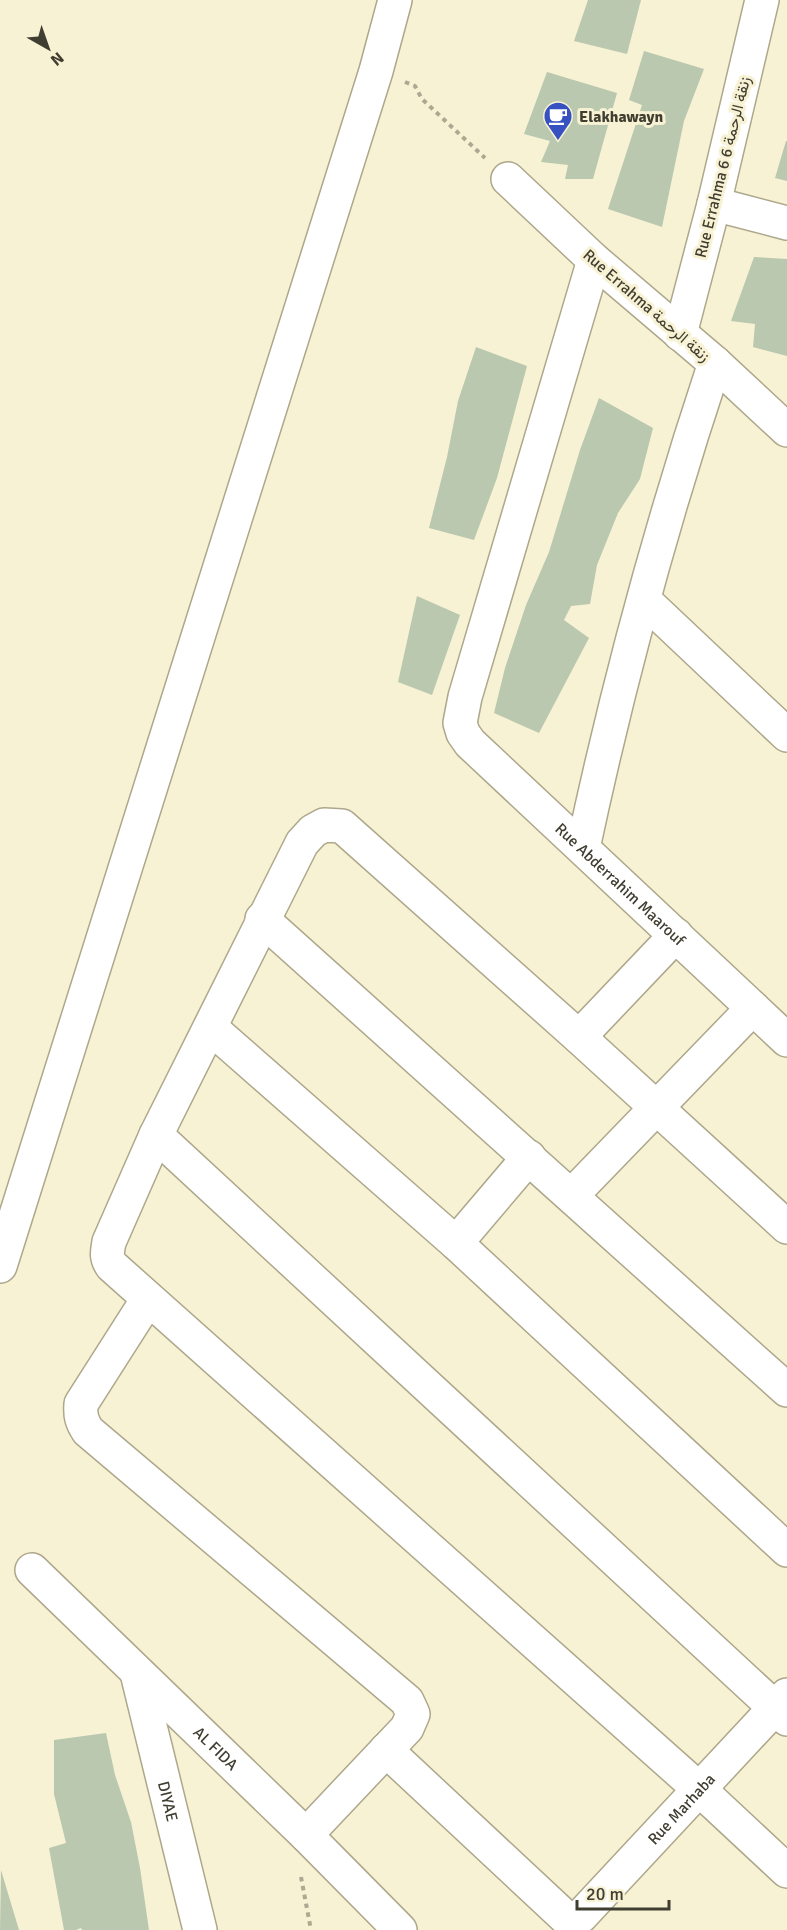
<svg xmlns="http://www.w3.org/2000/svg" width="787" height="1930" font-family="Signika,Vazirmatn,sans-serif">
  <style>
    .building { fill: #b9c8ae }
    .lines { fill: none; stroke-linecap: round; stroke-linejoin: round }
    .minor-casing { stroke: #ada78b; stroke-width: 36 }
    .path { stroke: #ada891; stroke-width: 4; stroke-dasharray: 4.5 4.5; stroke-linecap: butt }
    .minor { stroke: #fff; stroke-width: 33 }
    .labels { text-anchor: middle; stroke-width: 6; stroke-linejoin: round; paint-order: stroke }
    .poi-label { font-size: 16px; font-weight: bold; fill: #403d31; stroke: #f8f2d4; text-anchor: start }
    .street-label { font-size: 16px; fill: #403d31; stroke: #f8f2d4 }
  </style>
  <rect width="100%" height="100%" fill="#f8f2d4"/>
  <g class="building">
    <path d="M 588,0 L 641,0 L 627,54 L 574,41 Z"/>
    <path d="M 644,51 L 704,69 L 684,121 L 662,227 L 608,209 L 642,105 L 629,100 Z"/>
    <path d="M 547,72 L 617,93 L 593,179 L 565,179 L 568,165 L 541,162 L 550,141 L 524,134 Z"/>
    <path d="M 786,141 L 787,141 L 787,181 L 775,178 Z"/>
    <path d="M 754,257 L 787,259 L 787,356 L 753,347 L 755,324 L 731,321 Z"/>
    <path d="M 476,347 L 527,366 L 497,478 L 474,540 L 429,528 L 447,457 L 458,401 Z"/>
    <path d="M 599,398 L 653,428 L 640,479 L 618,513 L 597,565 L 590,604 L 571,606 L 564,620 L 589,638 L 539,733 L 494,713 L 505,668 L 526,605 L 549,552 L 580,450 Z"/>
    <path d="M 417,596 L 460,615 L 432,695 L 398,682 Z"/>
    <path d="M 106,1733 L 115,1775 L 131,1822 L 140,1868 L 149,1930 L 82,1930 L 81,1928 L 76,1930 L 64,1930 L 49,1848 L 66,1843 L 54,1794 L 54,1740 Z"/>
    <path d="M 1,1870 L 19,1930 L 0,1930 Z"/>
  </g>
  <g class="lines">
    <g class="minor-casing">
      <g id="minor">
        <path d="M 508,179 L 594,260 L 715,363 L 787,430"/>
        <path d="M 714,204 L 787,223"/>
        <path id="s1" d="M 594,260 L 465,697 L 460,723 L 463,733 L 470,743 L 787,1040"/>
        <path d="M 680,334 L 714,204 L 762,0"/>
        <path d="M 644,600 L 787,735"/>
        <path d="M 583,848 C 618,684 662,522 715,363"/>
        <path d="M 262,919 L 787,1390"/>
        <path d="M 211,1028 L 456,1243 L 787,1550"/>
        <path d="M 579,1037 L 676,935"/>
        <path d="M 156,1135 L 787,1719"/>
        <path d="M 572,1195 L 753,1008"/>
        <path d="M 787,1227 L 579,1037 L 342,826 L 324,825 L 313,831 L 302,843 L 156,1135 L 109,1242 C 107,1253 106,1258 112,1266 L 699,1789 L 787,1871"/>
        <path d="M 456,1243 L 529,1157"/>
        <path d="M 0,1266 L 376,71 L 395,0"/>
        <path d="M 148,1299 L 81,1404 C 80,1416 82,1422 88,1431 L 407,1701 L 413,1714 L 407,1728 L 306,1835"/>
        <path id="s2" d="M 32,1570 L 306,1835 L 400,1930"/>
        <path id="s3" d="M 137,1673 L 200,1930"/>
        <path id="s4" d="M 386,1750 L 566,1918 L 573,1921 L 581,1916 L 787,1695"/>
      </g>
    </g>
    <g class="path">
      <path d="M 405,82 L 415,86 L 422,99 L 485,158"/>
      <path d="M 301,1877 L 311,1930"/>
    </g>
    <use href="#minor" class="minor"/>
  </g>
  <defs>
    <g id="cafe-pin" transform="scale(1.5)"><path d="M0 17L-7.5 6A9.5 9.5 0 1 1 7.5 6Z" fill="#3750c2" stroke="#f8f2d4"/><path d="M-5.5-4.5H6V0H3Q3 3.5 0 3.5H-2.5Q-5.5 3.5-5.5 0ZM3-3.2v2h1.7v-2ZM-6 4.5H4V6H-6Z" fill="#fff"/></g>
  </defs>
  <g fill-rule="evenodd">
    <use href="#cafe-pin" x="558" y="116"/>
  </g>
  <g class="labels">
    <g class="poi-label">
      <text x="579" y="122">Elakhawayn</text>
    </g>
    <g class="street-label">
      <text transform="translate(722 167) rotate(-76)" y="6">Rue Errahma 6 6 زنقة الرحمة</text>
      <text transform="translate(647 305) rotate(41)" y="6">Rue Errahma زنقة الرحمة</text>
      <text dy="6" stroke="none"><textPath href="#s1" startOffset="711">Rue Abderrahim Maarouf</textPath></text>
      <text dy="6" stroke="none"><textPath href="#s2" startOffset="256">AL FIDA</textPath></text>
      <text dy="6" stroke="none"><textPath href="#s3" startOffset="132">DIYAE</textPath></text>
      <text dy="6" stroke="none"><textPath href="#s4" startOffset="410">Rue Marhaba</textPath></text>
    </g>
  </g>
  <g transform="translate(48 48) rotate(140)" stroke="#f8f2d4" stroke-width="4.5" paint-order="stroke">
  <path d="M0-4.5L10 22L0 15L-10 22Z" fill="#403d31"/>
  <text y="-9" font-size="16" font-weight="bold" text-anchor="middle" fill="#403d31">N</text>
  </g>
  <path d="M577 1900v9h92v-9" fill="none" stroke="#403d31" stroke-width="3"/>
  <text x="586" y="1900" font-size="18" fill="#403d31" stroke="#f8f2d4" stroke-width="4.5" paint-order="stroke">20 m</text>
</svg>
